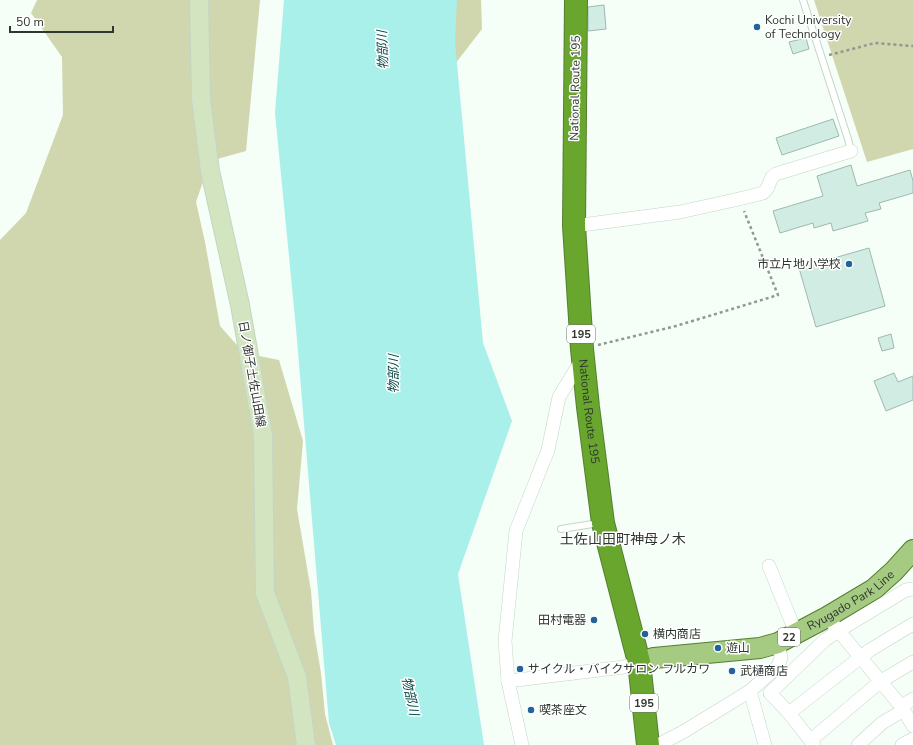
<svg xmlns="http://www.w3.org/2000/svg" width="913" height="745" font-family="'Nunito Sans','Noto Sans JP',sans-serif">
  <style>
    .green { fill: #d0d6ad }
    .water { fill: #a9efea }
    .building { fill: #d1ede3; stroke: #9eb9af }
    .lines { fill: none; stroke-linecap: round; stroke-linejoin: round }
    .lane-casing { stroke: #c1d7c6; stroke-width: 8 }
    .street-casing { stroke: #c1d7c6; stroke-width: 14 }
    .secondary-casing { stroke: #c1d7c6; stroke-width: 20 }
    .primary-casing { stroke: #547f2f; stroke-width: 22 }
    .highway-casing { stroke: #547f2f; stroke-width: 24 }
    .path { stroke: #909892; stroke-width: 2.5; stroke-dasharray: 3 3; stroke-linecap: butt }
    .lane { stroke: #fff; stroke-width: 6 }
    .street { stroke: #fff; stroke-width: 13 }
    .secondary { stroke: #d2e4c0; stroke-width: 18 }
    .primary { stroke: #a5ca82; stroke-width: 20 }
    .highway { stroke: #69a62e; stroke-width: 22 }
    .poi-dot { fill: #236399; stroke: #fff; stroke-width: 1.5 }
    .labels { text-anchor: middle; stroke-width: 3; stroke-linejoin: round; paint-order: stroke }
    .shield { fill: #fff; stroke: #6d726e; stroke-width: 1 }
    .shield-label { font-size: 11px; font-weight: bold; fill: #2e3630 }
    .poi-label { font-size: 12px; fill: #2e3630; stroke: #fff; text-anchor: start }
    .street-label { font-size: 12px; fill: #2e3630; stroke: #fff }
    .water-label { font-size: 13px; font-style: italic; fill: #0a4a47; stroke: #fff }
    .quarter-label { font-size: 14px; fill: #2e3630; stroke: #fff }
  </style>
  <rect width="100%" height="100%" fill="#f5fef7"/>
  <g class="green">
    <path d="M 37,0 L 260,0 L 246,151 L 210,161 L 196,202 L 205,242 L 220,326 L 244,353 L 279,360 L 303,441 L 297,509 L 311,591 L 314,631 L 321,673 L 325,714 L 333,745 L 0,745 L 0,240 L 26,213 L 63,115 L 62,57 L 31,13 Z"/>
    <path d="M 449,0 L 481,0 L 482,29 L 455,64 Z"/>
    <path d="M 814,0 L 913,0 L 913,149 L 867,162 Z"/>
  </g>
  <path class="water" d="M 284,0 L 457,0 L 455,42 L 483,343 L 512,421 L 458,574 L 484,745 L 336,745 L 329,723 L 296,328 L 275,113 Z"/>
  <g class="building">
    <path d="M 604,5 L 606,29 L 588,31 L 588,7 Z"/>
    <path d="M 806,38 L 809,49 L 793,54 L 789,42 Z"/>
    <path d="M 833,119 L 839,136 L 782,155 L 776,138 Z"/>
    <path d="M 851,165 L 857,186 L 910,170 L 913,181 L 913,193 L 879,203 L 881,209 L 865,213 L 868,221 L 833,231 L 831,223 L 814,228 L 813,223 L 780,233 L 773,211 L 823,196 L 817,176 Z"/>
    <path d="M 869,248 L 885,306 L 816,327 L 799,268 Z"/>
    <path d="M 891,334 L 894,348 L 882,351 L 878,338 Z"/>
    <path d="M 894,373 L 898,382 L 913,376 L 913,400 L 886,411 L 874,381 Z"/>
  </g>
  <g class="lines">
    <g class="lane-casing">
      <g id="lane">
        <path d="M 803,0 L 848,139 L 851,151"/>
        <path d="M 561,529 L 599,523"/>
      </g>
    </g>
    <g class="street-casing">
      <g id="street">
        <path d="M 574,226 L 680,212 L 739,199 L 763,193 L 767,189 L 772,177 L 776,174 L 851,151"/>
        <path d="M 769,566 L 796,633"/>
        <path d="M 833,624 L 901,706 L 913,726"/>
        <path d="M 508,681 L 624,667 L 639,662"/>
        <path d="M 750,691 L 765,745"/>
        <path d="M 901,706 L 913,699"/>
        <path d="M 789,713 L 870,650 L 913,624"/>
        <path d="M 811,740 L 881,681 L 913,662"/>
        <path d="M 522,745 L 508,681 L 505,641 L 516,531 L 548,450 L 559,397 L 582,359"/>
        <path d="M 658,745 L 683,732 L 750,691 L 778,666 L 781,658 L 778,643"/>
        <path d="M 814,745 L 789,713 L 770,693 L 825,640 L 838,631 L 906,590 L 913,589"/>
        <path d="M 858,745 L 882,723 L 904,710"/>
        <path d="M 902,745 L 913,739"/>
      </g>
    </g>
    <g class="secondary-casing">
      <path id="secondary" d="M 199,0 L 201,99 L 210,171 L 240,305 L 263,435 L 265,593 L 297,677 L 306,745"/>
    </g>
    <g class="primary-casing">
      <g id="primary">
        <path id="s1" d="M 639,662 L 654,658 L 760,648 L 778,643 L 827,617 L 874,589 L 894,571 L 913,550"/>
      </g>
    </g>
    <g class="highway-casing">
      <g id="highway">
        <path id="s2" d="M 576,0 L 574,226 L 582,349 L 588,407 L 603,523 L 639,662 L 648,745"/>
      </g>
    </g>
    <g class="path">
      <path d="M 829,55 L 875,43 L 913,46"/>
      <path d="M 598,345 L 676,326 L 778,295 L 744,211"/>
    </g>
    <use href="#lane" class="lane"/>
    <use href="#street" class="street"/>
    <use href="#secondary" class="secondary"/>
    <use href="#primary" class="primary"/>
    <use href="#highway" class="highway"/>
  </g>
  <g class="poi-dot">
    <circle cx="757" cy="27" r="4"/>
    <circle cx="849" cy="264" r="4"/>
    <circle cx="594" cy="620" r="4"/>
    <circle cx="645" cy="634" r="4"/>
    <circle cx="718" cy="648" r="4"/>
    <circle cx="520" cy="669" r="4"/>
    <circle cx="732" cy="671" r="4"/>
    <circle cx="531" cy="710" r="4"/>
  </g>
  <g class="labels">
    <g class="shield">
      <rect x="567" y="325" width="28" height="18" rx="3"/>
      <rect x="778" y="628" width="22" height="18" rx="3"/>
      <rect x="630" y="694" width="28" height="18" rx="3"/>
    </g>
    <g class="shield-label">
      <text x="581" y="338">195</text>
      <text x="789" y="641">22</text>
      <text x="644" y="707">195</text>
    </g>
    <g class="poi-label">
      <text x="765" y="24">Kochi University<tspan x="765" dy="14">of Technology</tspan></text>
      <text x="841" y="268" text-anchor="end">市立片地小学校</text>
      <text x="586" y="624" text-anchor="end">田村電器</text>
      <text x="653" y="638">横内商店</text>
      <text x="726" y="652">遊山</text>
      <text x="528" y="673">サイクル・バイクサロン フルカワ</text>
      <text x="740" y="675">武樋商店</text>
      <text x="539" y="714">喫茶座文</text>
    </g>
    <g class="street-label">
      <text transform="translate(575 88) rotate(-89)" y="4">National Route 195</text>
      <text transform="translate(252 374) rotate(80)" y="4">日ノ御子土佐山田線</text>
      <text dy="4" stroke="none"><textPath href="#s2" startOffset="412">National Route 195</textPath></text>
      <text dy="4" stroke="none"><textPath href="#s1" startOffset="225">Ryugado Park Line</textPath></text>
    </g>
    <g class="water-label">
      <text transform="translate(382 50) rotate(-92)" y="5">物部川</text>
      <text transform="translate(393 374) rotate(-90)" y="5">物部川</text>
      <text transform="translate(411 696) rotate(78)" y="5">物部川</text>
    </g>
    <g class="quarter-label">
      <text x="623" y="544">土佐山田町神母ノ木</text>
    </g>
  </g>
  <path d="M10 26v6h103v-6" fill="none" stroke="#2e3630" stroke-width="2"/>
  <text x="16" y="26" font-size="12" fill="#2e3630" stroke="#ffffff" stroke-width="3" paint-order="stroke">50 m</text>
</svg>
